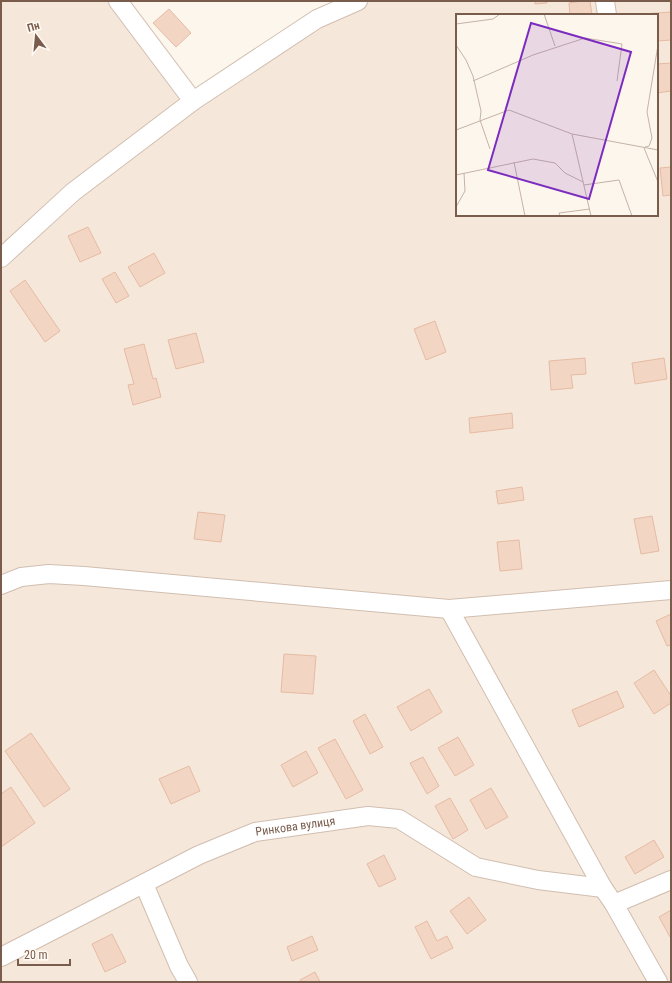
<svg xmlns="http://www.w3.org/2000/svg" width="672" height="983" font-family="'Roboto Condensed',sans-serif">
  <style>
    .residential { fill: #f5e8da; fill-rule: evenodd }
    .building { fill: #f3d5c3; stroke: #e6bba3 }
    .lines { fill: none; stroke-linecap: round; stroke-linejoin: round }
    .minor-casing { stroke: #d1beb0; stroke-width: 20 }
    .minor { stroke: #fff; stroke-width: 18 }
    .labels { text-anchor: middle; stroke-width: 3.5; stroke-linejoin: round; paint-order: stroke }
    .street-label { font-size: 12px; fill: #7a5c4d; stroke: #fffaf3 }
    .inset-road { fill: none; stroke: #c5b3a7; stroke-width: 1 }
    .view { fill: #7b2cbf; fill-opacity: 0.15; stroke: #7b2cbf; stroke-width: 2 }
    .inset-edge { fill: none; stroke: #7a5c4d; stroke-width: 2 }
  </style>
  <rect width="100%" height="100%" fill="#fdf6ec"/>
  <path class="residential" d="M 1,1 L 118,1 L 193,101 L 358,1 L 671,1 L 671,982 L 1,982 ZM 457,15 L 657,15 L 657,215 L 457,215 Z"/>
  <g class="building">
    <path d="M 535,1 L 547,1 L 547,3 L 535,4 Z"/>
    <path d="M 582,1 L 590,1 L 592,15 L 570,15 L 569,3 Z"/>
    <path d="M 169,9 L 191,33 L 176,47 L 153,23 Z"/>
    <path d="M 671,12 L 671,40 L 657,41 L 657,15 L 643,14 Z"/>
    <path d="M 671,63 L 671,91 L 657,93 L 657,64 Z"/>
    <path d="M 671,167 L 671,195 L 663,196 L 660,168 Z"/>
    <path d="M 88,227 L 101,253 L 80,262 L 68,236 Z"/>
    <path d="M 154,253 L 165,273 L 140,287 L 128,267 Z"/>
    <path d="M 115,272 L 129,296 L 116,303 L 102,279 Z"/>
    <path d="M 25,280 L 60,331 L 45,342 L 10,291 Z"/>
    <path d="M 435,321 L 446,352 L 426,360 L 414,329 Z"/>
    <path d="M 196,333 L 204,362 L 176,369 L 168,340 Z"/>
    <path d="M 144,344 L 153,379 L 156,378 L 161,397 L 133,405 L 128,385 L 134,384 L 124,349 Z"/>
    <path d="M 585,358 L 586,374 L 571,375 L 573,388 L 551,390 L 549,361 Z"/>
    <path d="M 664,358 L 667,379 L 635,384 L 632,363 Z"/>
    <path d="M 512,413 L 513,428 L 470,433 L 469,418 Z"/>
    <path d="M 522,487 L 524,500 L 498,504 L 496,491 Z"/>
    <path d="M 198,512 L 225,515 L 221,542 L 194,539 Z"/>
    <path d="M 652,516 L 659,551 L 641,554 L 634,519 Z"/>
    <path d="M 519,540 L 522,569 L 500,571 L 497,542 Z"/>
    <path d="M 671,614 L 671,645 L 667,646 L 656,621 Z"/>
    <path d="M 284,654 L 316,656 L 313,694 L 281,692 Z"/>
    <path d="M 654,670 L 671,696 L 671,703 L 654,714 L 634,683 Z"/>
    <path d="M 429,689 L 442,712 L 411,731 L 397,707 Z"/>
    <path d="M 617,691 L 624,707 L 579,727 L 572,710 Z"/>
    <path d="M 365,714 L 383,747 L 370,754 L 353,721 Z"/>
    <path d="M 31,733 L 70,789 L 44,807 L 5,751 Z"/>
    <path d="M 458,737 L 474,765 L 455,776 L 438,748 Z"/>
    <path d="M 335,739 L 363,790 L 346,799 L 318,748 Z"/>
    <path d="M 306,751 L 318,773 L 293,787 L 281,765 Z"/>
    <path d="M 423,757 L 439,786 L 427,794 L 410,763 Z"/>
    <path d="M 189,766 L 200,791 L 171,804 L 159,779 Z"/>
    <path d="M 11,787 L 35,823 L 1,847 L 1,794 Z"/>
    <path d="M 491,788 L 508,817 L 486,829 L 470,800 Z"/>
    <path d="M 450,798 L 468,830 L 453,839 L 435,806 Z"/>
    <path d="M 654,840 L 664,857 L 635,874 L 625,857 Z"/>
    <path d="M 384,855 L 396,879 L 379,887 L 367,864 Z"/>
    <path d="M 469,897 L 486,920 L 467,934 L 450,911 Z"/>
    <path d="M 671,910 L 671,936 L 670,937 L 659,917 Z"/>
    <path d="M 427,921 L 437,941 L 447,936 L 453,948 L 431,959 L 415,927 Z"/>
    <path d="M 112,934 L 126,962 L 105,972 L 92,944 Z"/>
    <path d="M 312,936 L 318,950 L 292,961 L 287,947 Z"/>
    <path d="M 315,972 L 320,982 L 301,982 L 300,980 Z"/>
  </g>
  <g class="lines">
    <g class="minor-casing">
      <g id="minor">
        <path d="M 118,1 L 193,101"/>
        <path d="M 605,1 L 607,15"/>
        <path d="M 1,258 L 73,192 L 193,101 L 317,19 L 358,1"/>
        <path d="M 1,585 L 21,577 L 49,574 L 84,576 L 449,609 L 671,590"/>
        <path d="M 449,609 L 603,888 L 614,904 L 658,982"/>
        <path d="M 144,884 L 179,966 L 188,982"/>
        <path d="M 614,904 L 671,880"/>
        <path id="s1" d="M 1,957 L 199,855 L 255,832 L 368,816 L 399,819 L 476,867 L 538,880 L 603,888"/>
      </g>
    </g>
    <use href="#minor" class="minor"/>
  </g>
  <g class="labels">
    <g class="street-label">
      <text dy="4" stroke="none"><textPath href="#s1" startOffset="324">Ринкова вулиця</textPath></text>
    </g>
  </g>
  <g transform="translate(456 14)">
    <rect width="202" height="202" fill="#fdf6ec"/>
    <path class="inset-road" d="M 88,0 L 99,32M 0,10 L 37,5 L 44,0M 0,31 L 10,46 L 17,62 L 25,97 L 24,106 L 34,135M 17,67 L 77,41 L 129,24 L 166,30 L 161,67M 0,116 L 53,96 L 116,120 L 202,136M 116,120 L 135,202M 189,133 L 193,132 L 196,124 L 191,98 L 202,31M 188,134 L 202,168M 58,148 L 69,202M 0,161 L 77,145 L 99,149 L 109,159 L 127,168M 128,171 L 163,166 L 176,202M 0,193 L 9,177 L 8,159M 104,202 L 103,199 L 134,195"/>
    <path class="view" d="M 75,9 L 175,38 L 133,185 L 32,156 Z"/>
    <rect width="202" height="202" class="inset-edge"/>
  </g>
  <rect width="672" height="983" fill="none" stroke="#7a5c4d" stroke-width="4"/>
  <g transform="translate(36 36) rotate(344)" stroke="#fffaf3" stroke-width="3" paint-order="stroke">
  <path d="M0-3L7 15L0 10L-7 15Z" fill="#7a5c4d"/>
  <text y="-6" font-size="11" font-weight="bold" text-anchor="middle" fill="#7a5c4d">Пн</text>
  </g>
  <path d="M18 959v6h52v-6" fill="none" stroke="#7a5c4d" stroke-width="2"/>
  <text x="24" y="959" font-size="12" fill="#7a5c4d" stroke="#fffaf3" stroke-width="3" paint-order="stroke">20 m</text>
</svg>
